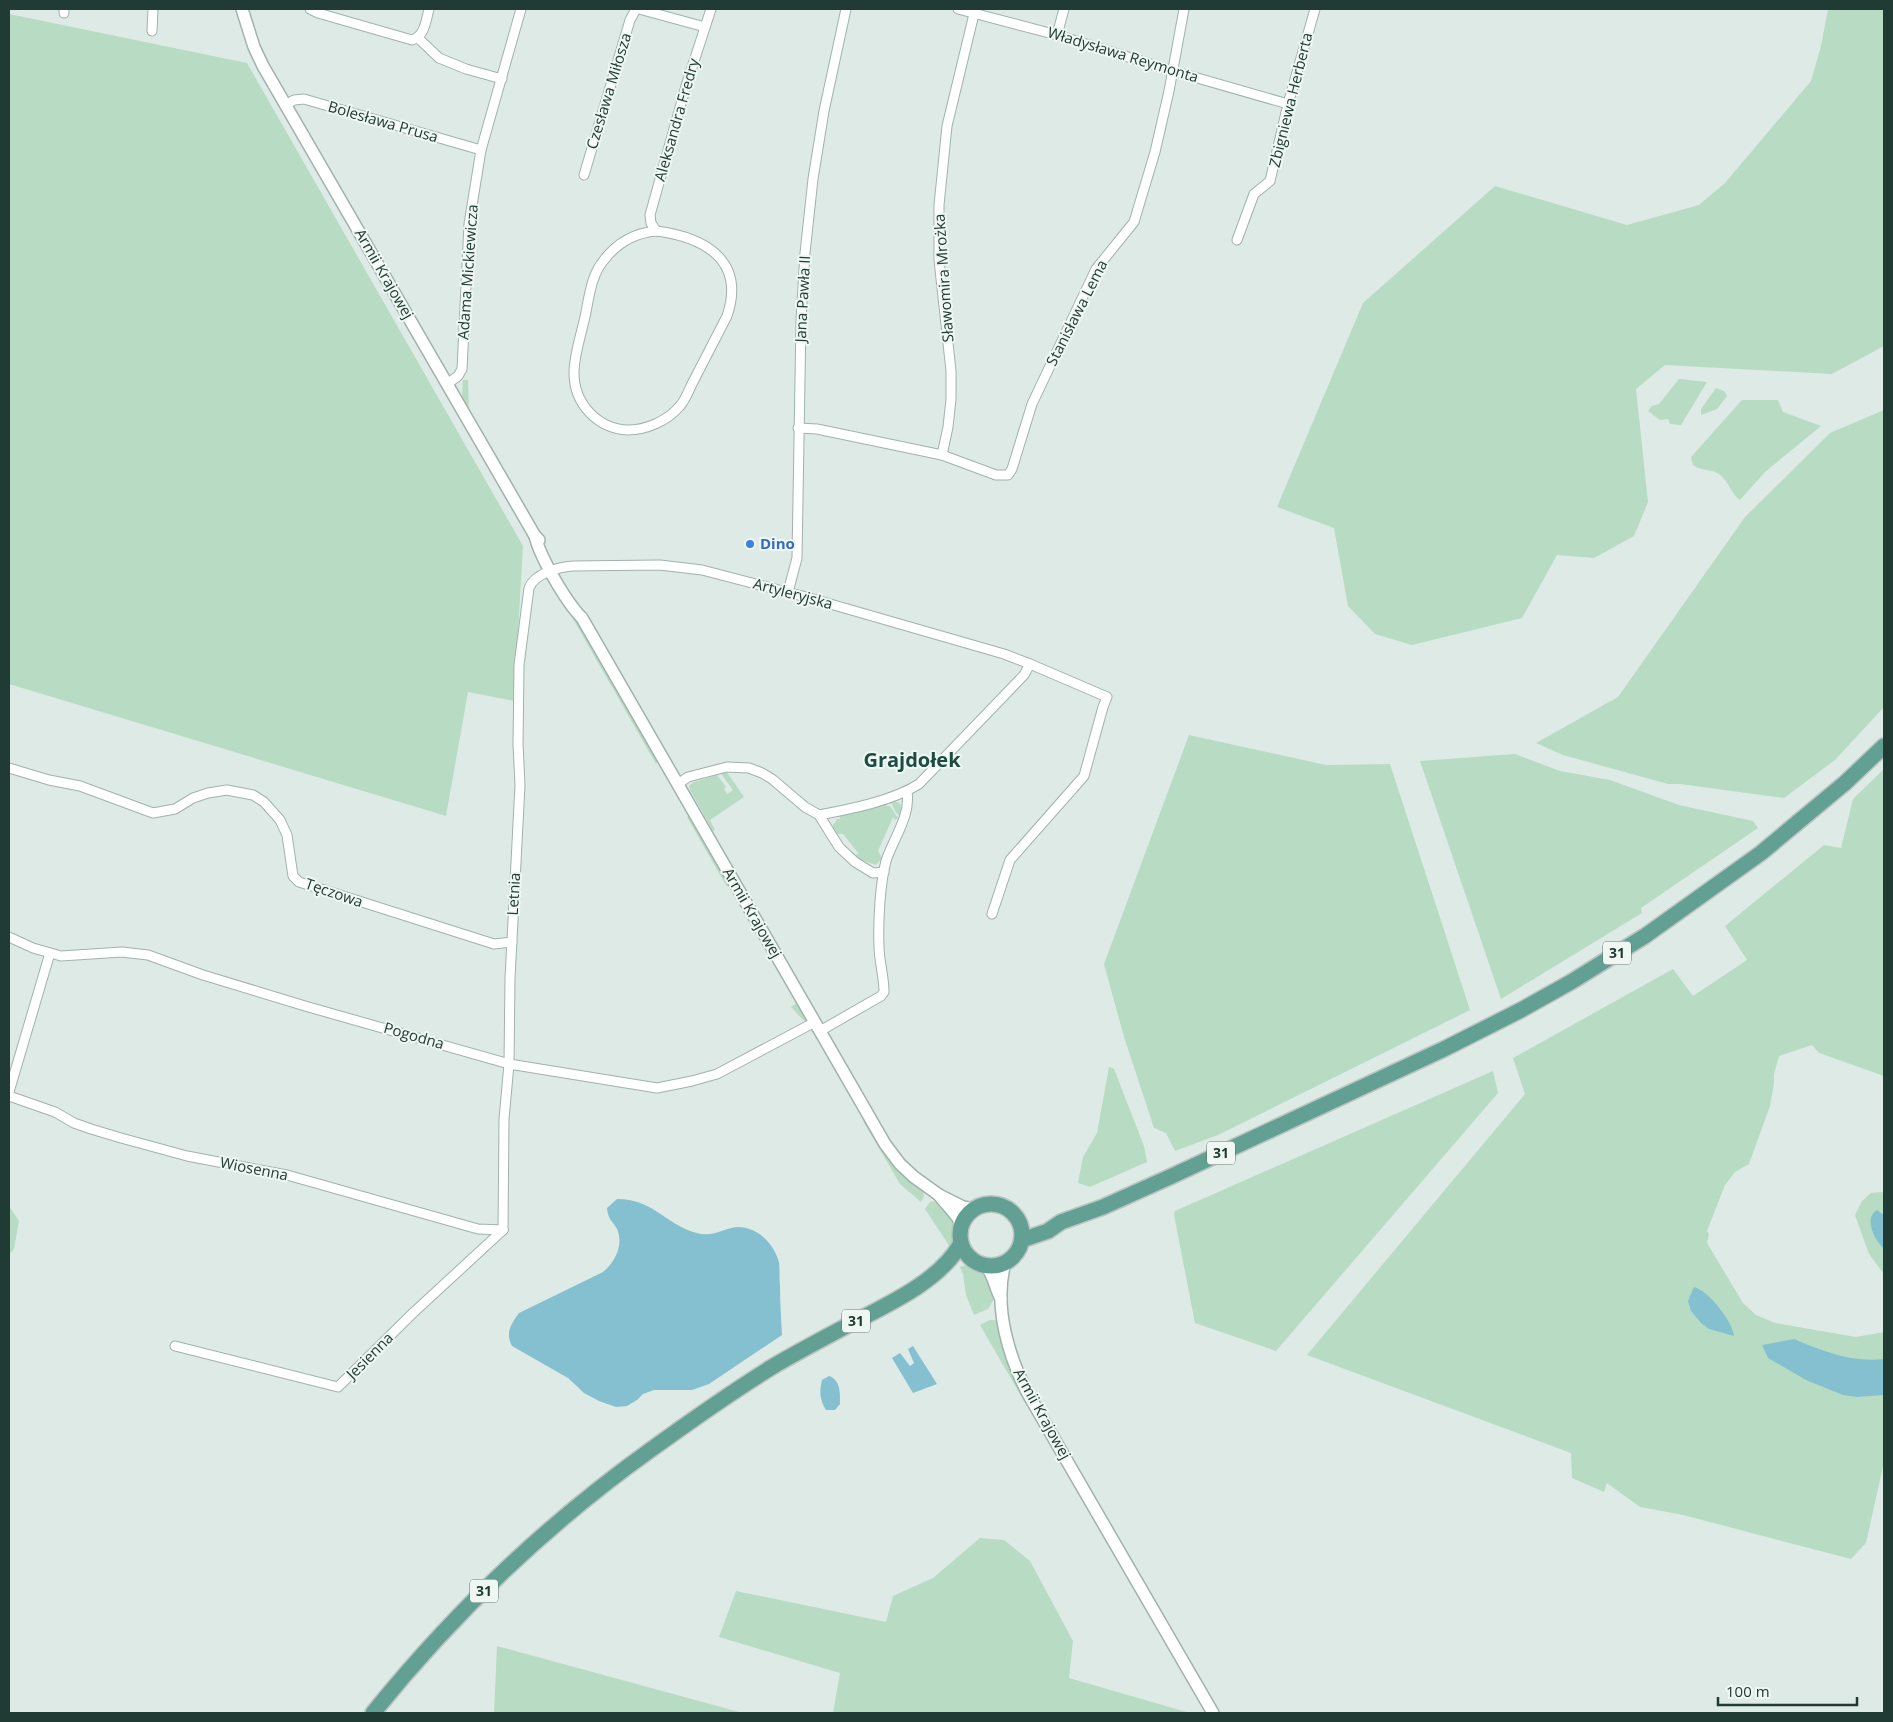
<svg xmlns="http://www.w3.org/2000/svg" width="1893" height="1722" font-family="'Open Sans',sans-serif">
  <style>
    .green { fill: #b7dcc3 }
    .water { fill: #85c0d0 }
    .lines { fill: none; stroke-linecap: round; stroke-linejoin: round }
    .minor-casing { stroke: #a1b2ad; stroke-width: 11 }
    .tertiary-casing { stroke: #a1b2ad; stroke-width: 14 }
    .primary-casing { stroke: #bcc4c2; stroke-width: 18 }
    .minor { stroke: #fff; stroke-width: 9 }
    .tertiary { stroke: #fff; stroke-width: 11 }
    .primary { stroke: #63a094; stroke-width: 15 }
    .shop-dot { fill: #3f7fe0; stroke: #eff7f3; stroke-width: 2 }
    .labels { text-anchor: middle; stroke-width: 4; stroke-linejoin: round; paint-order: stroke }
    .shield { fill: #eff7f3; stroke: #5e736d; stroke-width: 1 }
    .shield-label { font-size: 14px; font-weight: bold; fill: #203a34 }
    .street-label { font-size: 15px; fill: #203a34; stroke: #eff7f3 }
    .shop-label { font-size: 15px; font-weight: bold; fill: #366cbe; stroke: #eff7f3; text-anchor: start }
    .district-label { font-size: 20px; font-weight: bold; fill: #1c4b43; stroke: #eff7f3 }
  </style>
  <rect width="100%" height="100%" fill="#deeae6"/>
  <g class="green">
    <path d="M 1828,9 L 1884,9 L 1884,346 L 1832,374 L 1665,365 L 1636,389 L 1648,502 L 1634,536 L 1594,558 L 1557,555 L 1522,618 L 1412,645 L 1375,634 L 1348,606 L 1334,528 L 1277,507 L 1363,303 L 1495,186 L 1627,225 L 1699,205 L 1725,183 L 1811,81 L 1821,46 Z"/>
    <path d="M 9,14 L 247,63 L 523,546 L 514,701 L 468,692 L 446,816 L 9,684 Z"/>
    <path d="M 1679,379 L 1707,382 L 1681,425 L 1670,424 L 1668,419 L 1660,420 L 1648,411 L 1652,406 L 1659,404 Z"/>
    <path d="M 463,380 L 468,380 L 469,414 L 462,397 Z"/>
    <path d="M 1716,388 L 1724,391 L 1727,396 L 1717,409 L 1701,415 L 1701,409 Z"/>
    <path d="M 1742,400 L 1778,400 L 1783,412 L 1821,426 L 1765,472 L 1740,500 C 1731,494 1729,481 1719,474 C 1712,469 1701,471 1693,465 L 1691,457 Z"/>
    <path d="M 1884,410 L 1884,707 L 1835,760 L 1784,798 L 1680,784 L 1668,784 L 1563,755 L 1536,743 L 1618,697 L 1745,517 L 1830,433 Z"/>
    <path d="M 568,608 L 580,624 L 658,760 L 656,764 L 568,610 Z"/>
    <path d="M 1189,735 L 1326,765 L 1390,764 L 1470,1010 L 1218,1135 L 1175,1151 L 1166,1133 L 1154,1128 L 1124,1037 L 1104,964 Z"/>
    <path d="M 1515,754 L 1560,771 L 1610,780 L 1679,805 L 1753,821 L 1758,828 L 1641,908 L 1642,913 L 1501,999 L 1420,761 Z"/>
    <path d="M 1884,769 L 1884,1076 L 1819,1053 L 1812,1045 L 1779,1056 L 1774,1074 L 1774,1083 L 1770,1106 L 1749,1164 L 1735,1172 L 1725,1185 L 1707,1231 L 1709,1234 L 1707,1243 L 1743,1303 L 1756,1315 L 1775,1323 L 1856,1337 L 1884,1332 L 1884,1462 L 1866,1543 L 1851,1559 L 1683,1515 L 1640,1507 L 1607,1483 L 1604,1492 L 1572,1478 L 1571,1453 L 1307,1355 L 1525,1094 L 1513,1058 L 1673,969 L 1693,996 L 1747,960 L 1725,926 L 1824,845 L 1841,848 L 1853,799 Z"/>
    <path d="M 726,771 L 744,797 L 710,820 L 715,830 L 713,831 L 690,790 L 689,786 L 694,782 L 717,775 L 726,787 L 724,789 L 727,794 L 733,790 L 722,775 L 722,772 Z"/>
    <path d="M 891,802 C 902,800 903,808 901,816 L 896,813 Z"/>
    <path d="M 885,803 L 886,806 L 890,806 L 898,818 L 895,820 L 893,817 L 878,851 L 882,858 L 876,865 L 864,861 L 862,863 L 852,855 L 859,854 L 843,834 L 837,834 L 832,827 L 837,819 L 840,819 L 839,815 Z"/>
    <path d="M 689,816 L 691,817 L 730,883 L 727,887 L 687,817 Z"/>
    <path d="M 798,1002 L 806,1018 L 805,1022 L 791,1007 Z"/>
    <path d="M 1109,1067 L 1114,1069 L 1144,1146 L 1147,1162 L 1090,1187 L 1078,1183 L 1083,1157 L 1097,1133 Z"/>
    <path d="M 1493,1071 L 1498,1093 L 1276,1351 L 1195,1323 L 1174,1215 L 1175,1211 Z"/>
    <path d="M 866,1120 L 923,1190 L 924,1196 L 921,1202 L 900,1184 L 863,1121 Z"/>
    <path d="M 1884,1192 L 1884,1274 L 1869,1254 L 1855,1215 L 1862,1201 L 1871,1193 Z"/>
    <path d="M 936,1201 C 955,1218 962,1225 952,1250 L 925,1209 L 930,1202 Z"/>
    <path d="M 9,1206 L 19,1221 L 14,1249 L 9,1255 Z"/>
    <path d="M 966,1265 C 987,1266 990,1281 994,1299 L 988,1309 L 974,1315 L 966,1295 L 963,1274 L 960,1267 Z"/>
    <path d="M 990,1320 L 995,1320 L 999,1323 L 1027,1402 L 1025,1403 L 980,1325 Z"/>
    <path d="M 980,1538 L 1004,1540 L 1030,1561 L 1073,1641 L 1069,1678 L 1190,1713 L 833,1713 L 840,1673 L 719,1637 L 736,1591 L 886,1622 L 893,1596 L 933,1578 Z"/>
    <path d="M 497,1646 L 743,1713 L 494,1713 Z"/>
  </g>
  <g class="water">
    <path d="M 617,1199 C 652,1199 664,1222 693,1232 C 714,1239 721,1228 738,1227 C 758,1227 774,1244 779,1262 C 780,1269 779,1278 780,1285 C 780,1302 781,1318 782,1335 L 709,1384 L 692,1390 L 654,1390 L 643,1394 L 637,1400 L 627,1406 L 616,1407 L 599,1401 L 584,1393 L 568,1378 L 512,1346 C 505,1333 511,1324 519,1313 L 603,1272 C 615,1262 624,1245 617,1229 C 612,1220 608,1220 607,1208 Z"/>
    <path d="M 1877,1210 L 1884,1215 L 1884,1249 C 1875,1241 1863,1218 1877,1210 Z"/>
    <path d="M 1694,1287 C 1709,1291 1732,1321 1734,1336 L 1709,1329 L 1701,1323 L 1691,1311 L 1688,1301 Z"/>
    <path d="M 1794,1339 C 1823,1351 1852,1363 1884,1359 L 1884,1395 L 1857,1397 L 1843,1395 L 1806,1380 L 1768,1358 L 1762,1345 Z"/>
    <path d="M 913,1346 L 937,1384 L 913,1393 L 892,1358 L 900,1353 L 910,1366 L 914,1363 L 908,1349 Z"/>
    <path d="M 829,1376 C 841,1380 840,1394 840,1404 L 835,1410 L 826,1410 C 820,1401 819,1391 822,1380 Z"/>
  </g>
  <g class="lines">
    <g class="minor-casing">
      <g id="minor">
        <path d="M 310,9 L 318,13 L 412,40 C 425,36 426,20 429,9"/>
        <path d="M 639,9 L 705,27"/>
        <path d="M 958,9 L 1057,35 L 1173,71 L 1288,104"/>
        <path d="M 64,13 L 64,9"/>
        <path d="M 152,31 L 153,9"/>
        <path d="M 1057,35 L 1064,9"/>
        <path d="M 418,38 L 439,58 L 466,69 L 502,79"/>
        <path d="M 285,105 L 294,100 L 304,99 L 481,150"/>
        <path d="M 584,175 L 630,20 L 636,9"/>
        <path d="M 656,231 C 704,237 746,260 727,316 C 716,337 705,359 694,380 C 689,389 686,400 679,407 C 667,421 646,430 628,430 C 598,429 574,404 574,373 C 574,355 581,335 585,317 C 589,298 591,275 604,260 C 617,243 635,233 656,231 Z"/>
        <path d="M 656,231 L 651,223 L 650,215 L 686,86 L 711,9"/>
        <path d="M 1237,240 L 1254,194 L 1270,181 L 1288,104 L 1315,9"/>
        <path d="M 447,384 L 458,376 L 462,369 L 469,224 L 481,150 L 521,9"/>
        <path d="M 798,428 L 817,429 L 942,455 L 996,475 L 1008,475 L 1012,469 L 1032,404 L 1096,269 L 1134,222 L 1155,152 L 1169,91 L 1184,9"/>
        <path d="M 942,455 L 948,427 L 951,399 L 951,371 L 939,260 L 939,205 L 947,126 L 974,14"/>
        <path d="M 788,592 L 797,558 L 801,320 L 805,253 L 813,179 L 824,111 L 846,9"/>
        <path d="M 9,768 L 49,780 L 80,786 L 153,813 L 175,809 L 193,798 L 208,793 L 227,790 L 253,795 L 264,802 L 280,820 L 287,835 L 293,876 L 299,882 L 494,944 L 512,942"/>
        <path d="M 678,784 L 688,777 L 727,767 L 749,768 L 762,773 L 772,779 L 805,807 L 819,815 L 839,847 L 855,862 L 873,873 L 884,872"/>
        <path d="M 819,815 C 851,809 892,801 919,784 L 1024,675 L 1030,664"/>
        <path d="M 9,937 L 33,948 L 61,956 L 122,952 L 148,955 L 203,975 L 305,1006 L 509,1064 L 657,1088 L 692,1081 L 717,1074 L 815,1022"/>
        <path d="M 820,1031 L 881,996 L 884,992 C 884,976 879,961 879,946 C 878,923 880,883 886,861 C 893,839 911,816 907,792"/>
        <path d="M 9,1092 L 50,953"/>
        <path d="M 9,1096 L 55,1112 L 74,1123 L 91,1129 L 121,1138 L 187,1156 L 287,1175 L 478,1229 L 503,1230"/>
        <path d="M 503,1230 L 504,1119 L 509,1064 L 510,978 L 520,785 L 518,744 L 519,665 L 529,588 C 535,573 559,567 573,566 L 660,565 L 702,570 L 806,597 L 1004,654 L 1030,664 L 1107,697 L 1103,707 L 1084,776 L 1010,860 L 992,914"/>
        <path d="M 175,1346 L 338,1387 L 413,1313 L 503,1230"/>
      </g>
    </g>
    <g class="tertiary-casing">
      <g id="tertiary">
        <path d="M 242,9 L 254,47 L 263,66 L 535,536 L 539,540"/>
        <path d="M 535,536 C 540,557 566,602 582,618 L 885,1144 L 900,1164 L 914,1177 L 939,1195 L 963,1207 L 975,1209"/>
        <path d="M 939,1195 C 946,1205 957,1214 962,1225"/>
        <path d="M 1005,1263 C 993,1307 1009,1360 1031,1399 L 1213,1713"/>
        <path d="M 986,1266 C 994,1275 995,1289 1001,1299"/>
      </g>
    </g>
    <g class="primary-casing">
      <g id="primary">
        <circle cx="991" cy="1235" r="31"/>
        <path d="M 1022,1240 L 1048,1231 L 1061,1222 L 1103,1207 L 1172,1176 L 1444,1049 L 1521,1010 L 1571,982 L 1645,936 L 1761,853 L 1845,783 L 1884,746"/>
        <path d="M 373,1713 C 453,1614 546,1525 649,1451 C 689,1422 730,1393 772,1367 C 799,1351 828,1336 856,1321 C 891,1303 942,1279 961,1243"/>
      </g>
    </g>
    <use href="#minor" class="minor"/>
    <use href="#tertiary" class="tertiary"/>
    <use href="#primary" class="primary"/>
  </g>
  <circle class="shop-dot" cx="750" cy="544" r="5"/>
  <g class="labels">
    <g class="shield">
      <rect x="1603" y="941.5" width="28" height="23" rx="4"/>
      <rect x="1207" y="1141.5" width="28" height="23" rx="4"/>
      <rect x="842" y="1309.5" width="28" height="23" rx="4"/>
      <rect x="470" y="1579.5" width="28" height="23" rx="4"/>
    </g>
    <g class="shield-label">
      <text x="1617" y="958">31</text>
      <text x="1221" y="1158">31</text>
      <text x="856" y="1326">31</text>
      <text x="484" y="1596">31</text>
    </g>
    <g class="street-label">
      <text transform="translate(1123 55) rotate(17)" y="5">Władysława Reymonta</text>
      <text transform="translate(609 91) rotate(-73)" y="5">Czesława Miłosza</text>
      <text transform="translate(1291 100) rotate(-76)" y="5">Zbigniewa Herberta</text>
      <text transform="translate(677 120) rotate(-74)" y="5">Aleksandra Fredry</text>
      <text transform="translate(383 122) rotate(16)" y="5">Bolesława Prusa</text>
      <text transform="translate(468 272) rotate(-86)" y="5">Adama Mickiewicza</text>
      <text transform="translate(384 274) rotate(60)" y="5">Armii Krajowej</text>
      <text transform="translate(944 278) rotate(-94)" y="5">Sławomira Mrożka</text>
      <text transform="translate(803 299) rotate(-87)" y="5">Jana Pawła II</text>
      <text transform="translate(1077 313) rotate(-63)" y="5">Stanisława Lema</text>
      <text transform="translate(793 594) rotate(15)" y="5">Artyleryjska</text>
      <text transform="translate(334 893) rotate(19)" y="5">Tęczowa</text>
      <text transform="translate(514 894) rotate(-87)" y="5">Letnia</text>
      <text transform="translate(752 913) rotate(60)" y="5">Armii Krajowej</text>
      <text transform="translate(414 1036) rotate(16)" y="5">Pogodna</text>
      <text transform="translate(254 1169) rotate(11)" y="5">Wiosenna</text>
      <text transform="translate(370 1356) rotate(-45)" y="5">Jesienna</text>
      <text transform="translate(1042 1414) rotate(61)" y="5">Armii Krajowej</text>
    </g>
    <g class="shop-label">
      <text x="760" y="549">Dino</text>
    </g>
    <g class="district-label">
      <text x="912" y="767">Grajdołek</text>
    </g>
  </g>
  <rect width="1893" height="1722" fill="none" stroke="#203a34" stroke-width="20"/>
  <path d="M1718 1697v8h139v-8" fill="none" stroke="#203a34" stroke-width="2.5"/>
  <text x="1726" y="1697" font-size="15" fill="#203a34" stroke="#eff7f3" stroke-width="4" paint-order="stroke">100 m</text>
</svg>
